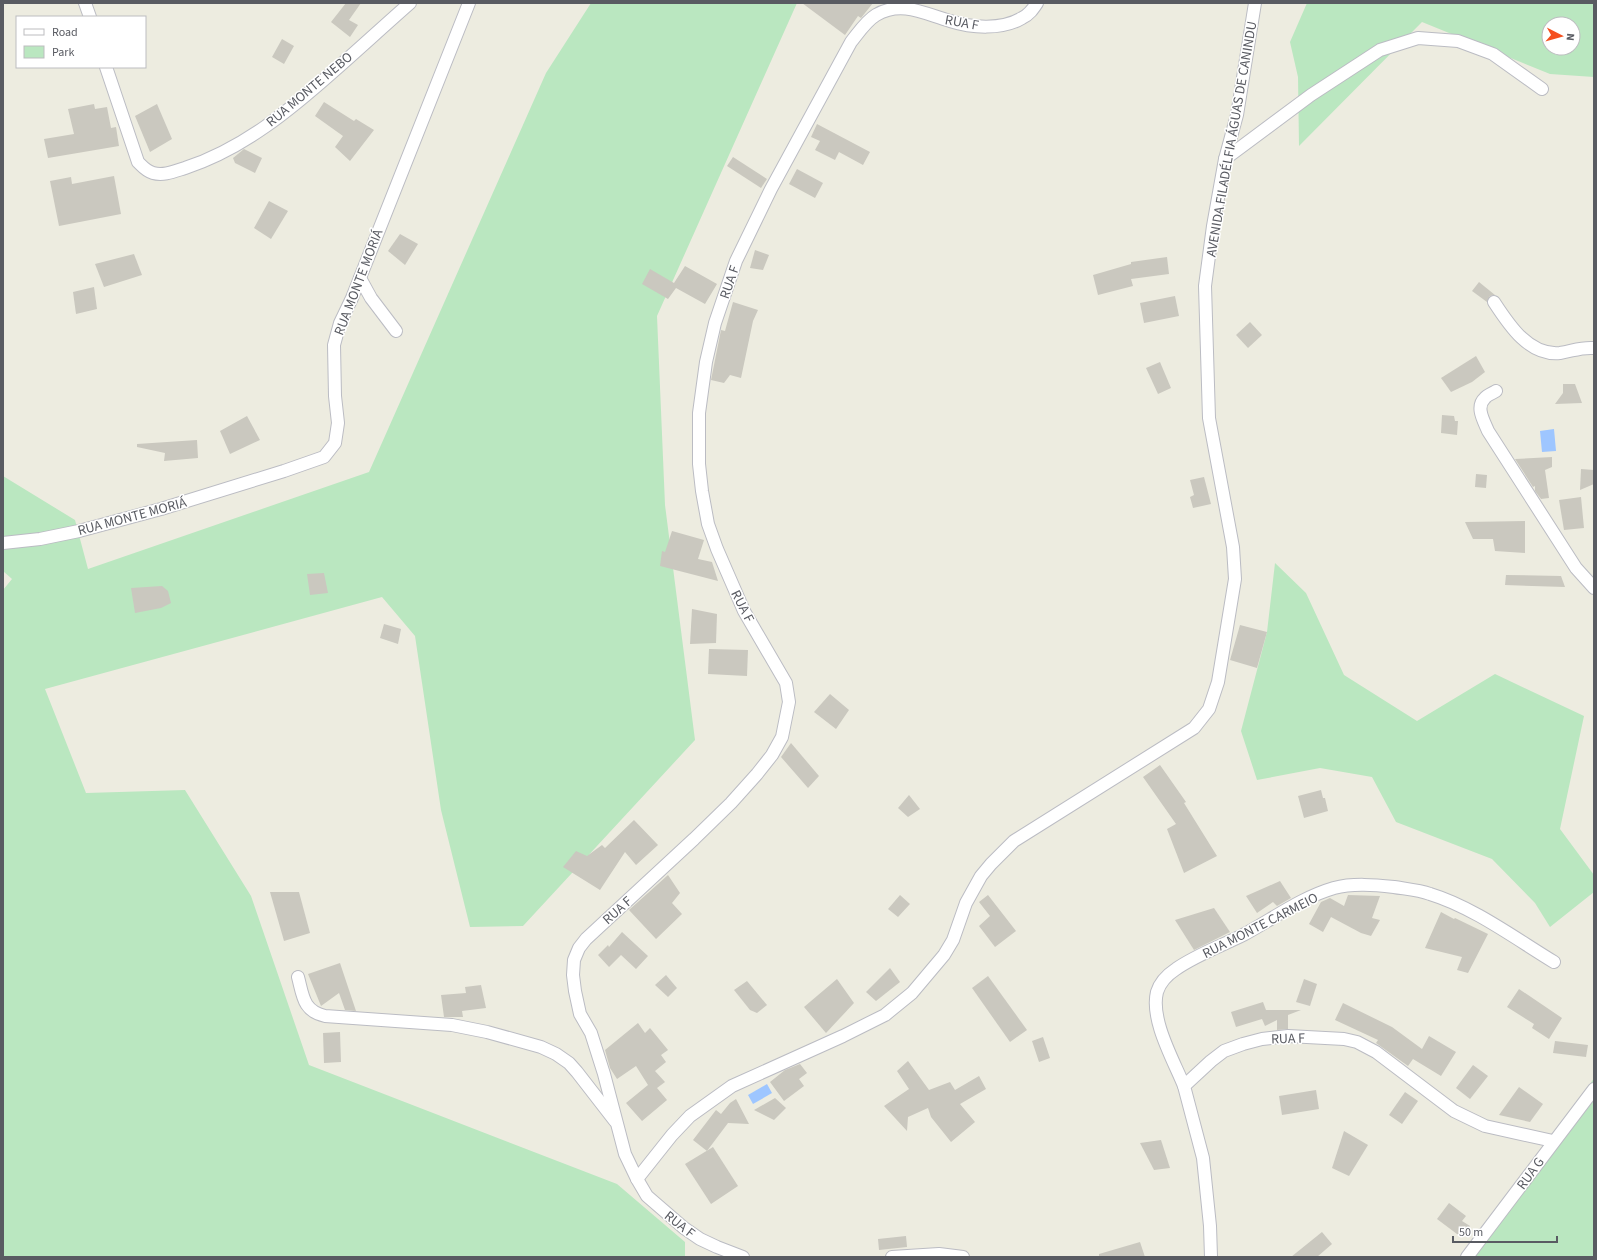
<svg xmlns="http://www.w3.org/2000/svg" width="1597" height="1260" font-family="'Source Sans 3',sans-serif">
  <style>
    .green { fill: #bae7c0; fill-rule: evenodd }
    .water { fill: #9ec6ff }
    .building { fill: #cac8bf }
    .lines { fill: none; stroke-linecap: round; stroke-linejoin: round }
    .minor-casing { stroke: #bbbcc3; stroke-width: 14 }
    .minor { stroke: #fff; stroke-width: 12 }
    .labels { text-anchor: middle; stroke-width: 3; stroke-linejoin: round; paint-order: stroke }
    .street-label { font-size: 14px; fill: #595b62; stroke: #fff }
  </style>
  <rect width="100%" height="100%" fill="#edece0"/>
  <g class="green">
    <path d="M 591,3 L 797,3 L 657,316 L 665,505 L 695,740 L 523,926 L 470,927 L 441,810 L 415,636 L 382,597 L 45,689 L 86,793 L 185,790 L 251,896 L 309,1065 L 617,1184 L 685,1242 L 685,1257 L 3,1257 L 3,590 L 12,579 L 3,571 L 3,476 L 75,520 L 88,569 L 369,472 L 546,73 Z"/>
    <path d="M 1307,3 L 1594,3 L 1594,77 L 1550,74 L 1422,22 L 1299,146 L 1298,77 L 1290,42 ZM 1549,24 L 1573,24 L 1573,48 L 1549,48 Z"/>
    <path d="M 1275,563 L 1306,593 L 1344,675 L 1417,721 L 1495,674 L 1584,716 L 1560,829 L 1594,875 L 1594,892 L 1550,927 L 1535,903 L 1492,859 L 1396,822 L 1372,777 L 1320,768 L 1257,780 L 1241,731 L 1267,632 Z"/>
    <path d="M 1594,1078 L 1594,1257 L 1464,1257 L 1553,1141 Z"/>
  </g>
  <g class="water">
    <path d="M 1554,429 L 1556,451 L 1542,452 L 1540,431 Z"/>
    <path d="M 767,1084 L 772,1093 L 753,1104 L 748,1095 Z"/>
  </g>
  <g class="building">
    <path d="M 346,3 L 361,3 L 349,20 L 358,25 L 350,37 L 331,22 Z"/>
    <path d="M 802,3 L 873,3 L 861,18 L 858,16 L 845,35 Z"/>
    <path d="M 282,39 L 294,46 L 284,64 L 272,57 Z"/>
    <path d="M 324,102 L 354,121 L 356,119 L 374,130 L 350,161 L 335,147 L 343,136 L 315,116 Z"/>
    <path d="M 94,104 L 95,109 L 107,107 L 111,128 L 116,127 L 119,146 L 48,158 L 44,139 L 74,134 L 68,109 Z"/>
    <path d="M 157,104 L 172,139 L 150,152 L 135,116 Z"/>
    <path d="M 817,124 L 870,152 L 863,165 L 839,152 L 835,160 L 815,150 L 820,141 L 811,137 Z"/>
    <path d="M 244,149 L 262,158 L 255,173 L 235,163 L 233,158 Z"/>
    <path d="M 733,157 L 767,179 L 761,188 L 727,166 Z"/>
    <path d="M 797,169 L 823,183 L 815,198 L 789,184 Z"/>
    <path d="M 114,176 L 121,214 L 59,226 L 50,181 L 71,177 L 72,184 Z"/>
    <path d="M 269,201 L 288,211 L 271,239 L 254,228 Z"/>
    <path d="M 400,234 L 418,244 L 405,265 L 388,251 Z"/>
    <path d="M 755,250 L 769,255 L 763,270 L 750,268 Z"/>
    <path d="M 134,254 L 142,275 L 104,287 L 95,264 Z"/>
    <path d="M 1167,257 L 1169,274 L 1131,279 L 1133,286 L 1098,295 L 1093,275 L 1131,264 L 1131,262 Z"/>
    <path d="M 685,266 L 717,284 L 705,304 L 676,288 L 668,299 L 642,284 L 650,269 L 674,283 Z"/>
    <path d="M 1479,282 L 1495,295 L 1490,296 L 1487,302 L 1472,291 Z"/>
    <path d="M 94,287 L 97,309 L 76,314 L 73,292 Z"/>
    <path d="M 1175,296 L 1179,316 L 1144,323 L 1140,303 Z"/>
    <path d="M 733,302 L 758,310 L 753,321 L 741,378 L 730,375 L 724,383 L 711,380 L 721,330 L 725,331 Z"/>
    <path d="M 1250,322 L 1262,335 L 1248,348 L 1236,335 Z"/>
    <path d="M 1476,356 L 1485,372 L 1472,382 L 1451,392 L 1441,378 Z"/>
    <path d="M 1160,362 L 1171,388 L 1158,394 L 1146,368 Z"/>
    <path d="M 1563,384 L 1575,384 L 1582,403 L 1555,404 L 1563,393 Z"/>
    <path d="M 1442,415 L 1454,416 L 1455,421 L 1458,421 L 1457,435 L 1441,433 Z"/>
    <path d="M 247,416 L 260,440 L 230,454 L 220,431 Z"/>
    <path d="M 197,440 L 198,458 L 164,461 L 165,453 L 137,447 L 137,444 Z"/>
    <path d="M 1552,457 L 1552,467 L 1545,470 L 1549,498 L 1541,499 L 1535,491 L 1535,486 L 1533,487 L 1515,459 Z"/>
    <path d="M 1581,469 L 1594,470 L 1594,484 L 1580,490 Z"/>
    <path d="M 1476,474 L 1487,475 L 1486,488 L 1475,487 Z"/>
    <path d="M 1204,477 L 1211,504 L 1193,508 L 1190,497 L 1194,495 L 1190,480 Z"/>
    <path d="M 1581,497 L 1584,528 L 1564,530 L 1559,500 Z"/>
    <path d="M 1525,521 L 1525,553 L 1495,551 L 1493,539 L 1473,539 L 1465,522 Z"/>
    <path d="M 672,531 L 704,540 L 698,559 L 712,562 L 718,581 L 660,566 L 662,551 L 665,552 Z"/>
    <path d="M 324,573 L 328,593 L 310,595 L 307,574 Z"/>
    <path d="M 1506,575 L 1561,576 L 1565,587 L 1505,585 Z"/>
    <path d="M 162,586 L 168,591 L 171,603 L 161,608 L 135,613 L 131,588 Z"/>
    <path d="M 692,609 L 717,614 L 716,643 L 690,644 Z"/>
    <path d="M 384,624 L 401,629 L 398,644 L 380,638 Z"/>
    <path d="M 1240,625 L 1267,632 L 1257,668 L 1230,660 Z"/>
    <path d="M 709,649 L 748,650 L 747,676 L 708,674 Z"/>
    <path d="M 830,694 L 849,710 L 836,729 L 814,712 Z"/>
    <path d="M 791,743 L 819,776 L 808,788 L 781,757 Z"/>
    <path d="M 1160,765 L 1186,802 L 1184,803 L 1217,856 L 1184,873 L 1167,829 L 1176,824 L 1143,777 Z"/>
    <path d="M 1321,790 L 1323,798 L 1325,798 L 1328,811 L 1304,818 L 1298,796 Z"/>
    <path d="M 909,795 L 920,809 L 908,817 L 898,808 Z"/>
    <path d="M 634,820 L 658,845 L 636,865 L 625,852 L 600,890 L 563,867 L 576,851 L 587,856 L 602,845 L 605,848 Z"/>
    <path d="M 668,875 L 680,893 L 672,903 L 682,914 L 656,939 L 629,910 Z"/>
    <path d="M 1280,881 L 1291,898 L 1277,906 L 1273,902 L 1257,913 L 1246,896 Z"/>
    <path d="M 270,892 L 299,892 L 310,933 L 284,941 Z"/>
    <path d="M 900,895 L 910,904 L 898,917 L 888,909 Z"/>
    <path d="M 988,895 L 1016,931 L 995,947 L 979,926 L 990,916 L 979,902 Z"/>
    <path d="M 1348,895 L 1380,896 L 1372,918 L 1380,920 L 1371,936 L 1361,933 L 1331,917 L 1323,932 L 1309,924 L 1321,902 L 1330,898 L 1344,906 Z"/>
    <path d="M 1214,908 L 1230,932 L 1194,950 L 1175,920 Z"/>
    <path d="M 1441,912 L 1454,919 L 1455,918 L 1488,934 L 1468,973 L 1457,970 L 1462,957 L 1425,948 Z"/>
    <path d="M 622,932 L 648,956 L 636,969 L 621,955 L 609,967 L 598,955 L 608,945 L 609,947 Z"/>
    <path d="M 340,963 L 356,1011 L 345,1010 L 339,993 L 321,1006 L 308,974 Z"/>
    <path d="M 890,968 L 900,982 L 876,1001 L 866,992 Z"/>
    <path d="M 666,975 L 677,988 L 668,997 L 655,985 Z"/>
    <path d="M 988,976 L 1027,1030 L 1010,1042 L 972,988 Z"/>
    <path d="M 837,979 L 854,1003 L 826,1033 L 804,1007 Z"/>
    <path d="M 1304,979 L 1317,984 L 1310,1006 L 1296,1002 Z"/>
    <path d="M 747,981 L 767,1005 L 757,1013 L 750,1010 L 734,990 Z"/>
    <path d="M 481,985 L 486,1008 L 462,1011 L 463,1017 L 444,1017 L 441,995 L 466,993 L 465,987 Z"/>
    <path d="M 1519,989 L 1562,1018 L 1549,1039 L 1532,1028 L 1534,1024 L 1507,1007 Z"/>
    <path d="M 1263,1002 L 1266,1010 L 1301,1010 L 1288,1015 L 1288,1029 L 1277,1030 L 1277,1020 L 1265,1026 L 1262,1019 L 1236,1027 L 1231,1012 Z"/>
    <path d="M 1343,1003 L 1392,1027 L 1422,1049 L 1429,1036 L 1456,1052 L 1441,1076 L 1413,1059 L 1408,1066 L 1376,1043 L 1378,1040 L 1335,1020 Z"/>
    <path d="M 638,1023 L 645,1033 L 650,1028 L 668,1050 L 661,1055 L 666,1062 L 655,1071 L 665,1082 L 657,1088 L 667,1100 L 642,1121 L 626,1103 L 648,1085 L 636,1066 L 617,1079 L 610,1068 L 605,1050 Z"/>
    <path d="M 340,1032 L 341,1062 L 324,1063 L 323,1033 Z"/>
    <path d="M 1043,1037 L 1050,1058 L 1039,1062 L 1032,1041 Z"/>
    <path d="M 1555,1041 L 1588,1045 L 1586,1057 L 1553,1053 Z"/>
    <path d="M 908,1061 L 929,1090 L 950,1082 L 955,1090 L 979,1076 L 986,1089 L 960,1104 L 975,1122 L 951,1142 L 931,1117 L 928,1108 L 908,1117 L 907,1131 L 884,1106 L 909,1089 L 897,1071 Z"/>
    <path d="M 800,1064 L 807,1073 L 799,1079 L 804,1086 L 784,1101 L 770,1082 L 785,1070 Z"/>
    <path d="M 1473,1065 L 1488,1076 L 1470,1099 L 1456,1088 Z"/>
    <path d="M 1519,1087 L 1543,1104 L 1530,1122 L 1499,1115 Z"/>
    <path d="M 1316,1090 L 1319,1109 L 1282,1115 L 1279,1096 Z"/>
    <path d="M 1405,1092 L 1418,1101 L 1402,1124 L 1389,1115 Z"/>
    <path d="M 775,1098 L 786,1108 L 774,1120 L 754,1110 Z"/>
    <path d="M 736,1099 L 749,1124 L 728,1123 L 707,1151 L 693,1140 L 716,1110 L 721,1114 L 730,1103 Z"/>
    <path d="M 1344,1131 L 1368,1145 L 1349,1176 L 1332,1168 Z"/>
    <path d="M 1161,1140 L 1170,1168 L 1154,1170 L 1140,1143 Z"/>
    <path d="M 713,1147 L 738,1186 L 711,1204 L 685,1164 Z"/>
    <path d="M 1449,1203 L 1466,1216 L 1462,1221 L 1470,1226 L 1461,1237 L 1437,1219 Z"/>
    <path d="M 1322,1232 L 1332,1244 L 1317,1257 L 1291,1257 Z"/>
    <path d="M 906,1236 L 907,1247 L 879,1250 L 878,1239 Z"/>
    <path d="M 1140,1242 L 1145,1257 L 1099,1257 L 1099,1254 Z"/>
  </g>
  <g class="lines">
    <g class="minor-casing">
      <g id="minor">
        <path d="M 85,3 L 90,17"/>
        <path d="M 106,67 L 138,162 C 143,167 146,171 153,173 C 164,176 175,171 185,168 C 243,149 290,110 335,70 C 360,48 385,25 410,3"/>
        <path d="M 1225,159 L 1311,95 L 1380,50 L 1418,38 L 1458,41 L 1493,54 L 1542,89"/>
        <path d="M 360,278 L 371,298 L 396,331"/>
        <path d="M 1494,302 C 1509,325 1529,356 1560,353 C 1573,351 1580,347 1594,348"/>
        <path d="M 1496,391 C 1493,393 1487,395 1485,398 C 1475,407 1484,421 1488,431 L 1576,568 L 1594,588"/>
        <path d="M 3,543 L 40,539 L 79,531 L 161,509 L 284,471 L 324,457 L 335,443 L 338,423 L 335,396 L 334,345 L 340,323 L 352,298 L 469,3"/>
        <path d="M 298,977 C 303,996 303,1011 325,1016 L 452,1025 L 487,1032 L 541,1047 L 556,1054 L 569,1063 L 577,1072 L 615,1121"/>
        <path d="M 1184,1086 C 1174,1061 1150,1020 1157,992 C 1160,982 1167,975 1176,969 C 1196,955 1221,946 1243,935 C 1273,919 1300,898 1334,888 C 1353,883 1375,885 1394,887 C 1406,889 1419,890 1430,894 C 1473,907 1516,939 1554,962"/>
        <path d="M 637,1179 L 672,1135 L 690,1116 L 732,1086 L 843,1036 L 885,1015 L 912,993 L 944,955 L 953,940 L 966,903 L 981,876 L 991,864 L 1014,841 L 1194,728 L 1209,709 L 1218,682 L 1235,579 L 1233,547 L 1209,418 L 1205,286 L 1213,226 L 1225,159 L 1237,115 L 1255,3"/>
        <path d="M 743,1257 L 717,1247 L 700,1239 L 684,1228 L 647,1196 L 637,1179 L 625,1154 L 604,1074 L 591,1033 L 580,1014 L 575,991 L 573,975 L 574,960 L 579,948 L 586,939 L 694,839 L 731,803 L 757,774 L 772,755 L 782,737 L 789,702 L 786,683 L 744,611 L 717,549 L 708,524 L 702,491 L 699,464 L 699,413 L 706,362 L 715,323 L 736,261 L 771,189 L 851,42 C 859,32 866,21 876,15 C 902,0 925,14 950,21 C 972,28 1002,30 1022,18 C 1029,15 1033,9 1037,3"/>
        <path d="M 892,1257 L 939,1254 L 963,1257"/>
        <path d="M 1211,1257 L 1210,1226 L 1203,1158 L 1184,1086 L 1211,1061 L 1224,1051 L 1243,1044 L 1262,1039 L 1288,1036 L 1344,1039 L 1357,1042 L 1376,1052 L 1454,1111 L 1485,1126 L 1553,1141"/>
        <path d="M 1467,1257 L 1594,1089"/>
      </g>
    </g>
    <use href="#minor" class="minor"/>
  </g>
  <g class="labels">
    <g class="street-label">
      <text transform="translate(962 22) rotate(10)" y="5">RUA F</text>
      <text transform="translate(309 89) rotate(-40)" y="5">RUA MONTE NEBO</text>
      <text transform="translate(1231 139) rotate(-80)" y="5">AVENIDA FILADÉLFIA ÁGUAS DE CANINDU</text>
      <text transform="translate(358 282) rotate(-69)" y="5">RUA MONTE MORIÁ</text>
      <text transform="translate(729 282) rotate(-71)" y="5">RUA F</text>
      <text transform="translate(132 516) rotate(-15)" y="5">RUA MONTE MORIÁ</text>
      <text transform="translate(743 606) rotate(63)" y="5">RUA F</text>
      <text transform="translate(617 910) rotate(-42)" y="5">RUA F</text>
      <text transform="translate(1260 925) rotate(-27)" y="5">RUA MONTE CARMEIO</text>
      <text transform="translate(1288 1038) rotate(-2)" y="5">RUA F</text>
      <text transform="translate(1530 1173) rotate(-54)" y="5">RUA G</text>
      <text transform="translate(680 1224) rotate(38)" y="5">RUA F</text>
    </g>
  </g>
  <rect width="1597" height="1260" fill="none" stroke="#595b62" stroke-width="8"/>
  <rect x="16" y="16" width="130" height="52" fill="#ffffff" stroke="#bdbdc0"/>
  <rect x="24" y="29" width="20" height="6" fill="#ffffff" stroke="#bdbdc0"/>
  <text x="52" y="36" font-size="12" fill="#595b62">Road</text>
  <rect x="24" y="46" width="20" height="12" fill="#bae7c0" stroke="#bdbdc0"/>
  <text x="52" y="56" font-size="12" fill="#595b62">Park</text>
  <g transform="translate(1561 36) rotate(96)"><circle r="19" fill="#ffffff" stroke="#bdbdc0"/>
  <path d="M0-3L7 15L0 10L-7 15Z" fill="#f54f1e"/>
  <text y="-6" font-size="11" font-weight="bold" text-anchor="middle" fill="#595b62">N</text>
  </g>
  <path d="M1453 1236v6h104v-6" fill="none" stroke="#595b62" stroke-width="2"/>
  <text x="1459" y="1236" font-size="12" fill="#595b62" stroke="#ffffff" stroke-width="3" paint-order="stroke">50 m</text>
</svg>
